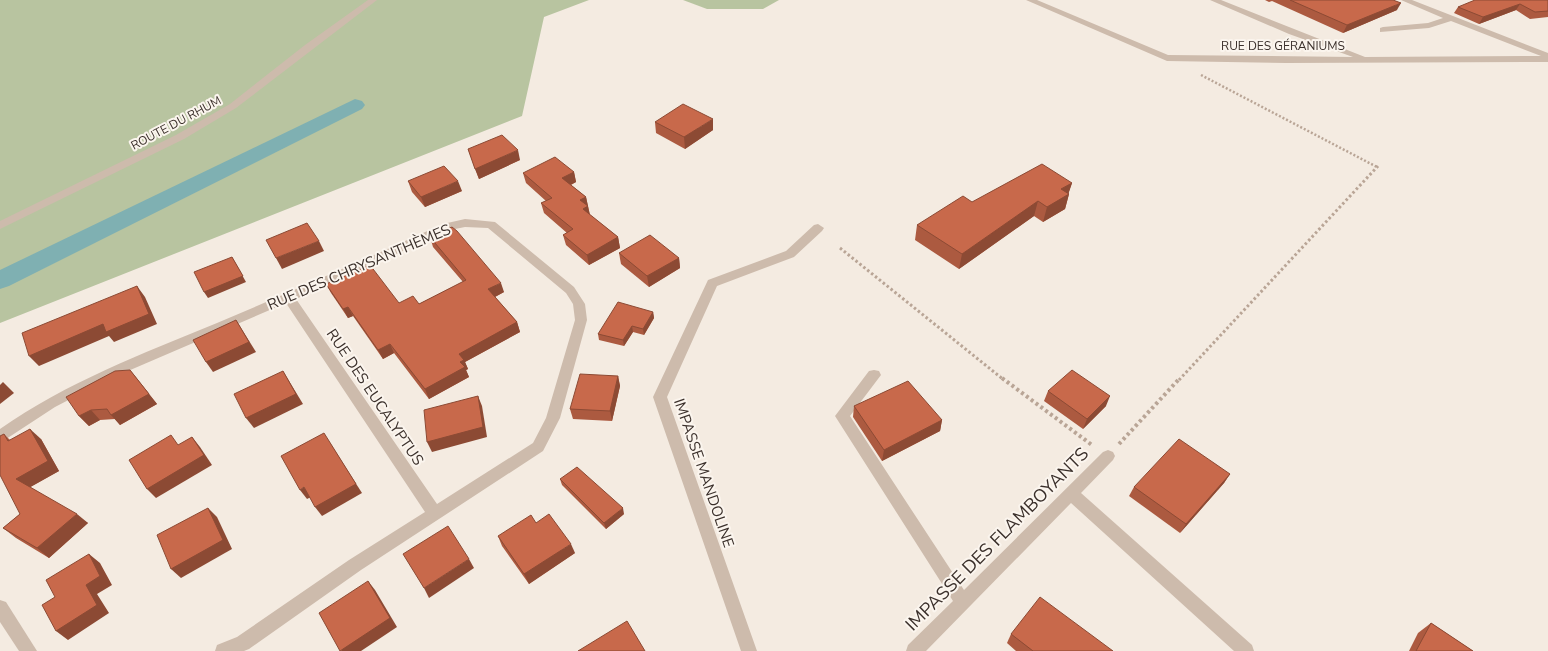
<svg xmlns="http://www.w3.org/2000/svg" width="1548" height="651" font-family="'Nunito Sans',sans-serif">
  <style>
    .green { fill: #b8c4a0 }
    .lines { fill: none; stroke-linecap: round; stroke-linejoin: round }
    .canal { fill: #7fb0b2; fill-rule: evenodd }
    .path-far2 { stroke: #b9a596; stroke-width: 2.5; stroke-dasharray: 2 2; stroke-linecap: butt }
    .path-far1 { stroke: #b9a596; stroke-width: 3; stroke-dasharray: 2.5 2.5; stroke-linecap: butt }
    .path { stroke: #b9a596; stroke-width: 4; stroke-dasharray: 3 3; stroke-linecap: butt }
    .minor { fill: #cdbbac; fill-rule: evenodd }
    .tertiary { fill: #cdbbac; fill-rule: evenodd }
    .wall { fill: #ac5a40 }
    .shaded-wall { fill: #8c4a34 }
    .building { fill: #c8694b; stroke: #8c4a34 }
    .labels { text-anchor: middle; stroke-width: 4; stroke-linejoin: round; paint-order: stroke }
    .far-street-label { font-size: 12px; fill: #3b302b; stroke: #fbf5ee }
    .street-label { font-size: 15px; fill: #3b302b; stroke: #fbf5ee }
    .near-street-label { font-size: 18px; fill: #3b302b; stroke: #fbf5ee }
  </style>
  <rect width="100%" height="100%" fill="#f4ebe1"/>
  <g class="green">
    <path d="M 0,0 L 589,0 L 544,17 L 522,116 L 0,323 Z"/>
    <path d="M 683,0 L 779,0 L 763,9 L 707,9 Z"/>
  </g>
  <g class="lines">
    <path class="canal" d="M 355,99 L 362,101 L 365,105 L 362,109 L 9,286 L 0,289 L 0,270 Z"/>
    <path class="path-far2" d="M 1201,75 L 1377,167"/>
    <g class="path-far1">
      <path d="M 840,248 L 1004,380"/>
      <path d="M 1179,380 L 1378,166"/>
    </g>
    <g class="path">
      <path d="M 1002,378 L 1092,445"/>
      <path d="M 1119,444 L 1180,378"/>
    </g>
    <g class="minor">
      <path d="M 1026,0 L 1037,0 L 1168,55 L 1353,57 L 1289,34 L 1210,0 L 1221,0 L 1365,57 L 1541,56 L 1451,21 L 1429,28 L 1380,32 L 1380,28 L 1383,27 L 1428,23 L 1443,18 L 1401,0 L 1412,0 L 1548,53 L 1548,62 L 1286,63 L 1167,61 Z"/>
      <path d="M 465,219 L 495,222 L 574,287 L 585,304 L 587,320 L 560,418 L 543,451 L 361,570 L 249,649 L 244,651 L 215,651 L 217,645 L 237,637 L 349,560 L 425,512 L 286,303 L 107,380 L 55,407 L 0,443 L 0,429 C 67,382 142,354 217,323 C 293,291 368,258 443,224 ZM 465,227 L 488,228 L 566,293 L 573,304 L 575,320 L 546,418 L 533,443 L 437,504 L 296,299 L 450,230 Z"/>
      <path d="M 818,224 L 824,228 L 822,231 L 794,257 L 717,286 L 667,397 L 757,651 L 741,651 L 653,397 L 708,280 L 786,251 L 814,225 Z"/>
      <path d="M 874,370 L 879,371 L 881,375 L 850,416 L 964,590 L 1103,452 L 1108,450 L 1113,452 L 1115,456 L 1113,460 L 1081,493 L 1252,645 L 1254,651 L 1234,651 L 1071,503 L 926,651 L 906,651 L 908,645 L 953,601 L 835,416 L 869,371 Z"/>
      <path d="M 0,600 L 6,602 L 37,651 L 19,651 L 0,622 Z"/>
    </g>
    <path class="tertiary" d="M 368,0 L 377,0 L 236,108 L 184,139 L 0,229 L 0,221 L 176,135 L 230,104 L 305,45 Z"/>
  </g>
  <g class="wall">
    <path d="M 1265,0 L 1393,0 L 1397,10 L 1343,33 L 1272,1 L 1269,2 Z"/>
    <path d="M 1548,0 L 1548,17 L 1530,19 L 1516,10 L 1479,24 L 1454,13 L 1458,7 Z"/>
    <path d="M 655,122 L 713,130 L 685,149 L 656,133 Z"/>
    <path d="M 468,149 L 520,160 L 479,179 Z"/>
    <path d="M 574,172 L 576,182 L 571,185 L 586,197 L 590,215 L 618,237 L 620,248 L 589,265 L 566,245 L 563,235 L 567,233 L 544,213 L 541,203 L 546,201 L 526,183 L 523,173 Z"/>
    <path d="M 408,181 L 462,191 L 425,207 L 412,192 Z"/>
    <path d="M 1072,183 L 1068,194 L 1069,194 L 1065,209 L 1043,222 L 1034,216 L 959,269 L 915,240 L 917,225 L 972,202 Z"/>
    <path d="M 430,237 L 504,292 L 495,297 L 517,322 L 520,332 L 465,362 L 468,369 L 466,370 L 469,377 L 429,399 L 394,353 L 383,359 L 353,316 L 348,318 L 331,293 L 326,284 L 399,303 L 419,304 L 463,282 L 433,247 Z"/>
    <path d="M 619,253 L 679,258 L 680,268 L 649,287 L 621,264 Z"/>
    <path d="M 653,312 L 654,318 L 644,335 L 633,332 L 624,346 L 599,340 L 598,334 Z"/>
    <path d="M 130,370 L 157,404 L 120,425 L 115,419 L 100,420 L 89,426 L 79,416 Z"/>
    <path d="M 618,376 L 620,386 L 612,421 L 573,419 L 570,409 Z"/>
    <path d="M 1048,391 L 1106,406 L 1083,429 L 1044,401 Z"/>
    <path d="M 854,406 L 942,420 L 940,431 L 882,461 L 853,417 Z"/>
    <path d="M 4,434 L 10,440 L 41,439 L 59,471 L 30,487 L 88,523 L 49,558 L 16,538 L 3,528 L 20,514 Z"/>
    <path d="M 1230,474 L 1224,483 L 1180,533 L 1129,496 L 1134,487 Z"/>
    <path d="M 560,479 L 624,514 L 606,529 L 562,485 Z"/>
    <path d="M 498,536 L 575,553 L 529,584 L 502,546 Z"/>
    <path d="M 1431,623 L 1473,651 L 1409,651 L 1418,633 Z"/>
    <path d="M 1011,634 L 1113,651 L 1016,651 L 1007,643 Z"/>
  </g>
  <g class="shaded-wall">
    <path d="M 1401,3 L 1397,10 L 1343,33 L 1347,25 Z"/>
    <path d="M 1520,4 L 1516,10 L 1479,24 L 1483,17 Z"/>
    <path d="M 713,119 L 713,130 L 685,149 L 684,137 Z"/>
    <path d="M 518,150 L 520,160 L 479,179 L 475,169 Z"/>
    <path d="M 574,172 L 576,182 L 564,188 L 562,178 Z"/>
    <path d="M 458,181 L 462,191 L 425,207 L 421,197 Z"/>
    <path d="M 1072,183 L 1068,195 L 1069,194 L 1065,209 L 1043,222 L 1047,207 L 1061,189 Z"/>
    <path d="M 586,197 L 590,216 L 585,219 L 580,200 Z"/>
    <path d="M 1038,201 L 1034,216 L 959,269 L 962,254 Z"/>
    <path d="M 618,237 L 620,248 L 589,265 L 587,255 Z"/>
    <path d="M 319,241 L 324,251 L 282,269 L 276,258 Z"/>
    <path d="M 232,257 L 246,282 L 208,298 L 204,292 Z"/>
    <path d="M 679,258 L 680,268 L 649,287 L 647,276 Z"/>
    <path d="M 501,283 L 504,292 L 491,299 L 488,289 Z"/>
    <path d="M 137,286 L 145,297 L 157,324 L 114,342 L 109,336 L 39,366 L 29,356 Z"/>
    <path d="M 348,307 L 353,316 L 348,318 L 343,309 Z"/>
    <path d="M 653,312 L 654,318 L 644,335 L 643,329 Z"/>
    <path d="M 236,320 L 256,352 L 213,372 L 206,362 Z"/>
    <path d="M 517,322 L 520,332 L 465,362 L 468,369 L 466,370 L 469,377 L 429,399 L 425,389 L 460,362 L 459,354 Z"/>
    <path d="M 632,326 L 633,332 L 624,346 L 623,340 Z"/>
    <path d="M 390,344 L 394,353 L 383,359 L 378,350 Z"/>
    <path d="M 130,370 L 157,404 L 120,425 L 111,415 Z"/>
    <path d="M 283,371 L 303,404 L 254,428 L 246,418 Z"/>
    <path d="M 618,376 L 620,386 L 612,421 L 610,411 Z"/>
    <path d="M 3,382 L 14,393 L 0,404 L 0,385 Z"/>
    <path d="M 478,396 L 482,406 L 487,437 L 432,452 L 427,442 Z"/>
    <path d="M 1110,396 L 1106,406 L 1083,429 L 1087,419 Z"/>
    <path d="M 91,410 L 100,420 L 89,426 L 79,416 Z"/>
    <path d="M 942,420 L 940,431 L 882,461 L 884,450 Z"/>
    <path d="M 30,429 L 41,439 L 59,471 L 27,489 L 16,479 Z"/>
    <path d="M 192,437 L 200,447 L 212,465 L 156,498 L 147,489 Z"/>
    <path d="M 330,443 L 362,493 L 322,516 L 315,507 Z"/>
    <path d="M 1230,474 L 1224,483 L 1180,533 L 1186,524 Z"/>
    <path d="M 304,487 L 311,497 L 307,499 L 300,490 Z"/>
    <path d="M 208,508 L 217,517 L 232,549 L 181,578 L 171,569 Z"/>
    <path d="M 623,508 L 624,514 L 606,529 L 604,523 Z"/>
    <path d="M 77,514 L 88,523 L 49,558 L 37,548 Z"/>
    <path d="M 571,544 L 575,553 L 529,584 L 524,574 Z"/>
    <path d="M 89,554 L 100,563 L 112,585 L 97,594 L 109,613 L 68,640 L 56,631 L 86,585 Z"/>
    <path d="M 469,559 L 474,568 L 429,598 L 424,588 Z"/>
    <path d="M 368,581 L 375,590 L 397,627 L 361,651 L 341,651 Z"/>
  </g>
  <g class="building">
    <path d="M 1290,0 L 1393,0 L 1401,3 L 1347,25 Z"/>
    <path d="M 1475,0 L 1548,0 L 1548,11 L 1535,12 L 1520,4 L 1483,17 L 1458,7 Z"/>
    <path d="M 683,104 L 713,119 L 684,137 L 655,122 Z"/>
    <path d="M 502,135 L 518,150 L 475,169 L 468,149 Z"/>
    <path d="M 555,157 L 574,172 L 562,178 L 586,197 L 580,200 L 588,206 L 583,209 L 618,237 L 587,255 L 563,235 L 573,229 L 541,203 L 552,198 L 523,173 Z"/>
    <path d="M 1042,164 L 1072,183 L 1061,189 L 1069,194 L 1047,207 L 1038,201 L 962,254 L 917,225 L 963,196 L 972,202 Z"/>
    <path d="M 444,166 L 458,181 L 421,197 L 408,181 Z"/>
    <path d="M 307,223 L 319,241 L 276,258 L 266,240 Z"/>
    <path d="M 452,227 L 457,231 L 501,283 L 488,289 L 517,322 L 459,354 L 464,360 L 460,362 L 465,367 L 425,389 L 390,344 L 378,350 L 348,307 L 343,309 L 326,284 L 370,265 L 399,303 L 413,296 L 419,304 L 466,280 L 430,237 Z"/>
    <path d="M 650,235 L 679,258 L 647,276 L 619,253 Z"/>
    <path d="M 232,257 L 243,276 L 204,292 L 194,272 Z"/>
    <path d="M 137,286 L 149,314 L 106,332 L 103,324 L 29,356 L 22,333 Z"/>
    <path d="M 618,302 L 653,312 L 643,329 L 632,326 L 623,340 L 598,334 Z"/>
    <path d="M 236,320 L 249,342 L 206,362 L 193,340 Z"/>
    <path d="M 130,370 L 149,394 L 111,415 L 107,409 L 91,410 L 79,416 L 66,397 L 115,371 Z"/>
    <path d="M 1072,370 L 1110,396 L 1087,419 L 1048,391 Z"/>
    <path d="M 283,371 L 296,394 L 246,418 L 234,394 Z"/>
    <path d="M 580,374 L 618,376 L 610,411 L 570,409 Z"/>
    <path d="M 908,381 L 942,420 L 884,450 L 854,406 Z"/>
    <path d="M 478,396 L 483,427 L 427,442 L 424,410 Z"/>
    <path d="M 30,429 L 48,461 L 16,479 L 77,514 L 37,548 L 3,528 L 20,514 L 0,475 L 0,436 L 4,434 L 8,441 Z"/>
    <path d="M 324,433 L 356,484 L 315,507 L 304,487 L 300,490 L 281,456 Z"/>
    <path d="M 171,435 L 178,445 L 192,437 L 204,455 L 147,489 L 129,460 Z"/>
    <path d="M 1179,439 L 1230,474 L 1186,524 L 1134,487 Z"/>
    <path d="M 577,467 L 623,508 L 604,523 L 560,479 Z"/>
    <path d="M 208,508 L 223,540 L 171,569 L 157,535 Z"/>
    <path d="M 549,514 L 571,544 L 524,574 L 498,536 L 531,515 L 536,523 Z"/>
    <path d="M 448,526 L 469,559 L 424,588 L 403,554 Z"/>
    <path d="M 89,554 L 100,576 L 86,585 L 97,605 L 56,631 L 42,605 L 55,597 L 46,580 Z"/>
    <path d="M 368,581 L 390,618 L 340,651 L 319,613 Z"/>
    <path d="M 1040,597 L 1113,651 L 1033,651 L 1011,634 Z"/>
    <path d="M 627,621 L 645,651 L 578,651 Z"/>
    <path d="M 1431,623 L 1473,651 L 1416,651 Z"/>
  </g>
  <g class="labels">
    <g class="far-street-label">
      <text x="1283" y="50">RUE DES GÉRANIUMS</text>
      <text transform="translate(176 123) rotate(-28)" y="4">ROUTE DU RHUM</text>
    </g>
    <g class="street-label">
      <text transform="translate(359 267) rotate(-23)" y="5">RUE DES CHRYSANTHÈMES</text>
      <text transform="translate(375 397) rotate(56)" y="5">RUE DES EUCALYPTUS</text>
      <text transform="translate(704 473) rotate(71)" y="5">IMPASSE MANDOLINE</text>
    </g>
    <g class="near-street-label">
      <text transform="translate(997 539) rotate(-45)" y="6">IMPASSE DES FLAMBOYANTS</text>
    </g>
  </g>
</svg>
